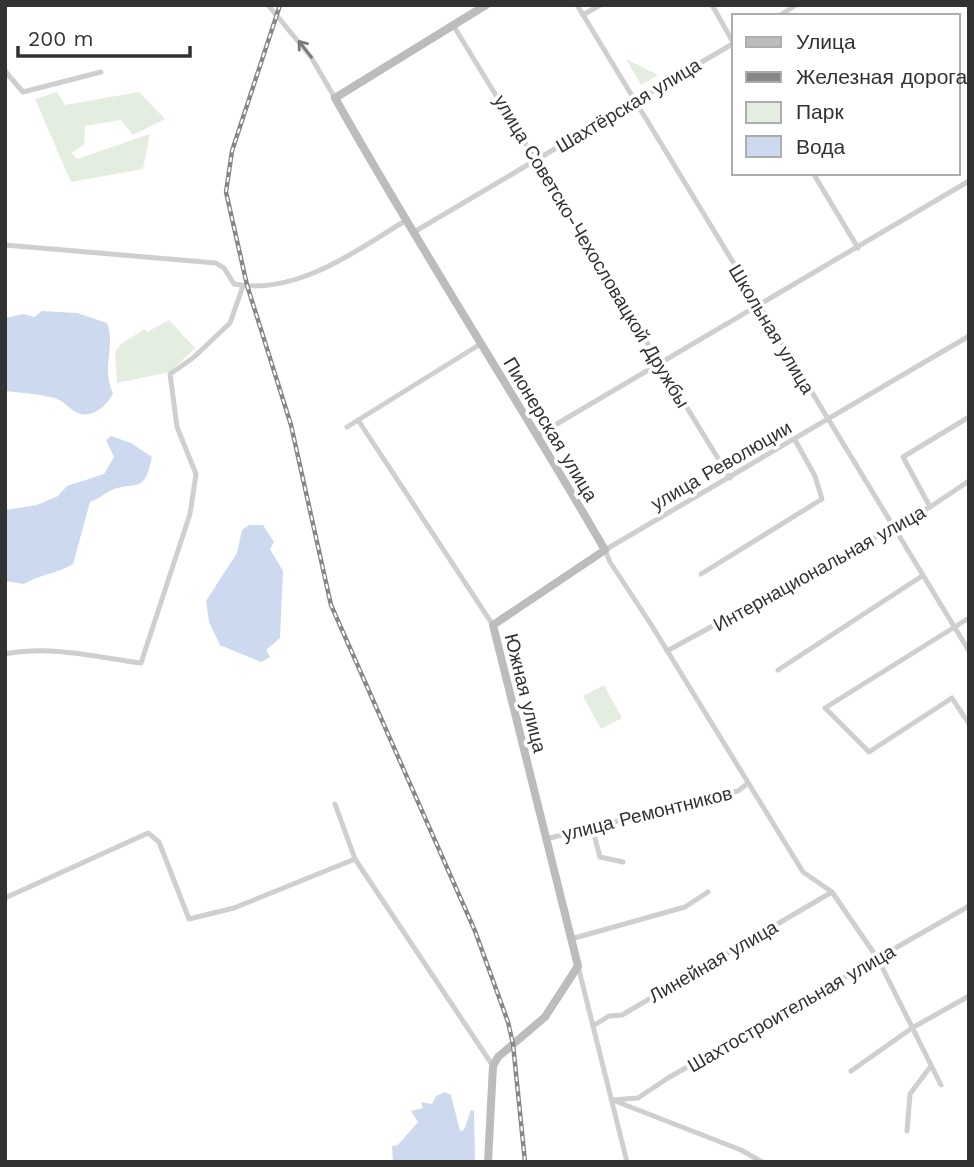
<svg xmlns="http://www.w3.org/2000/svg" width="974" height="1167" font-family="'Work Sans',sans-serif">
  <style>
    .green { fill: #e4eee0 }
    .water { fill: #cdd9ee }
    .lines { fill: none; stroke-linecap: round; stroke-linejoin: round }
    .street { stroke: #cfcfcf; stroke-width: 5 }
    .secondary { stroke: #bcbcbc; stroke-width: 8 }
    .rail-casing { stroke: #878787; stroke-width: 4.5 }
    .rail { stroke: #fff; stroke-width: 2; stroke-dasharray: 5; stroke-linecap: butt }
    .oneway { stroke: #797979 }
    .labels { text-anchor: middle; stroke-width: 7; stroke-linejoin: round; paint-order: stroke }
    .street-label { font-size: 19px; fill: #323232; stroke: #fff }
  </style>
  <rect width="100%" height="100%" fill="#fff"/>
  <g class="green">
    <path d="M 626,59 L 658,75 L 641,85 Z"/>
    <path d="M 57,92 L 65,105 L 139,92 L 165,119 L 133,135 L 121,120 L 85,126 L 84,145 L 71,153 L 77,159 L 150,134 L 143,169 L 71,182 L 35,99 Z"/>
    <path d="M 169,320 L 195,348 L 170,372 L 117,383 L 115,352 L 121,344 L 145,329 L 147,332 Z"/>
    <path d="M 604,685 L 622,718 L 601,729 L 583,696 Z"/>
  </g>
  <g class="water">
    <path d="M 42,311 L 77,313 L 107,323 C 116,347 101,367 113,393 C 107,407 89,421 74,411 C 67,406 63,401 55,398 C 39,394 23,393 6,391 L 5,318 L 24,314 L 34,317 Z"/>
    <path d="M 111,436 L 131,443 L 152,457 C 144,497 135,479 110,491 C 102,495 99,499 90,502 L 73,564 C 57,574 40,574 24,584 L 5,581 L 5,510 L 37,505 L 58,496 L 67,486 L 104,474 L 114,457 L 106,440 Z"/>
    <path d="M 249,525 L 263,525 L 274,542 L 270,549 L 283,571 L 280,638 L 266,650 L 270,657 L 261,662 L 220,645 L 209,622 L 206,601 L 237,553 L 242,530 Z"/>
    <path d="M 445,1092 L 451,1095 L 460,1131 L 464,1130 L 471,1110 L 474,1111 L 475,1162 L 393,1162 L 392,1146 L 398,1145 L 418,1122 L 411,1111 L 423,1108 L 421,1102 L 432,1104 L 436,1096 Z"/>
  </g>
  <g class="lines">
    <g class="street">
      <path d="M 268,5 L 311,57 L 335,98"/>
      <path d="M 577,5 L 969,651"/>
      <path d="M 712,5 L 734,44"/>
      <path d="M 583,15 L 600,5"/>
      <path d="M 779,16 L 796,5"/>
      <path d="M 453,25 L 730,478"/>
      <path d="M 5,71 L 23,92 L 101,72"/>
      <path d="M 813,173 L 858,248"/>
      <path d="M 414,232 L 734,43"/>
      <path d="M 5,245 L 216,263 L 224,268 L 234,284 C 296,296 355,251 405,221"/>
      <path d="M 358,420 L 493,625"/>
      <path d="M 347,427 L 482,343"/>
      <path d="M 538,435 L 969,181"/>
      <path d="M 930,507 L 903,457 L 969,417"/>
      <path d="M 701,574 L 822,499 L 815,476 L 795,440"/>
      <path d="M 969,618 L 825,708 L 869,752 L 952,698 L 969,724"/>
      <path d="M 667,651 L 930,507 L 969,481"/>
      <path d="M 5,654 C 52,645 95,657 141,663 L 190,514 L 196,474 L 177,427 L 170,374 L 193,358 L 230,323 L 243,286"/>
      <path d="M 778,670 L 922,576"/>
      <path d="M 335,804 L 355,859"/>
      <path d="M 592,827 L 600,857 L 623,862"/>
      <path d="M 546,839 L 738,791 L 747,784"/>
      <path d="M 5,898 L 148,833 L 159,842 L 189,919 L 234,908 L 355,859 L 493,1066"/>
      <path d="M 571,939 L 685,907 L 708,892"/>
      <path d="M 578,966 L 627,1162"/>
      <path d="M 593,1026 L 609,1016 L 622,1015 L 832,892"/>
      <path d="M 851,1071 L 912,1028 L 969,996"/>
      <path d="M 941,1085 L 878,959 L 832,892 L 803,872 L 652,626 L 610,562 L 605,550 L 969,336"/>
      <path d="M 612,1100 L 638,1098 L 668,1078 L 969,906"/>
      <path d="M 615,1101 L 741,1150 L 762,1162"/>
      <path d="M 907,1131 L 910,1094 L 931,1066"/>
    </g>
    <path class="secondary" d="M 486,5 L 335,98 C 421,251 517,398 605,550 L 493,625 L 578,966 L 545,1017 L 498,1057 L 493,1066 L 488,1162"/>
    <g class="rail-casing">
      <path id="rail" d="M 280,5 L 232,151 L 226,192 L 247,285 L 291,425 L 331,605 L 475,931 L 508,1022 L 513,1044 L 525,1162"/>
    </g>
    <use href="#rail" class="rail"/>
  </g>
  <defs><path id="oneway-shaft" d="M-6 0H5M1.5-3L5.5 0L1.5 3" fill="none" stroke-width="1.6" stroke-linecap="round" stroke-linejoin="round" transform="scale(1.75)"/></defs>
  <use class="oneway" href="#oneway-shaft" transform="translate(305 49) rotate(-128)"/>
  <g class="labels">
    <g class="street-label">
      <text transform="translate(628 105) rotate(-31)" y="7">Шахтёрская улица</text>
      <text transform="translate(592 251) rotate(59)" y="7">улица Советско-Чехословацкой Дружбы</text>
      <text transform="translate(772 329) rotate(59)" y="7">Школьная улица</text>
      <text transform="translate(551 429) rotate(59)" y="7">Пионерская улица</text>
      <text transform="translate(721 465) rotate(-30)" y="7">улица Революции</text>
      <text transform="translate(819 568) rotate(-29)" y="7">Интернациональная улица</text>
      <text transform="translate(526 693) rotate(76)" y="7">Южная улица</text>
      <text transform="translate(647 813) rotate(-14)" y="7">улица Ремонтников</text>
      <text transform="translate(713 961) rotate(-30)" y="7">Линейная улица</text>
      <text transform="translate(791 1008) rotate(-30)" y="7">Шахтостроительная улица</text>
    </g>
  </g>
  <rect width="974" height="1167" fill="none" stroke="#323232" stroke-width="14"/>
  <rect x="732" y="14" width="228" height="161" fill="#ffffff" stroke="#adadad" stroke-width="2"/>
  <rect x="746" y="37" width="35" height="10" fill="#bcbcbc" stroke="#adadad" stroke-width="2"/>
  <text x="796" y="49" font-size="21" fill="#323232">Улица</text>
  <rect x="746" y="72" width="35" height="10" fill="#878787" stroke="#adadad" stroke-width="2"/>
  <text x="796" y="84" font-size="21" fill="#323232">Железная дорога</text>
  <rect x="746" y="102" width="35" height="21" fill="#e4eee0" stroke="#adadad" stroke-width="2"/>
  <text x="796" y="119" font-size="21" fill="#323232">Парк</text>
  <rect x="746" y="136" width="35" height="21" fill="#cdd9ee" stroke="#adadad" stroke-width="2"/>
  <text x="796" y="154" font-size="21" fill="#323232">Вода</text>
  <path d="M18 46v10h172v-10" fill="none" stroke="#323232" stroke-width="3.5"/>
  <text x="28" y="46" font-size="21" fill="#323232" stroke="#ffffff" stroke-width="5" paint-order="stroke">200 m</text>
</svg>
